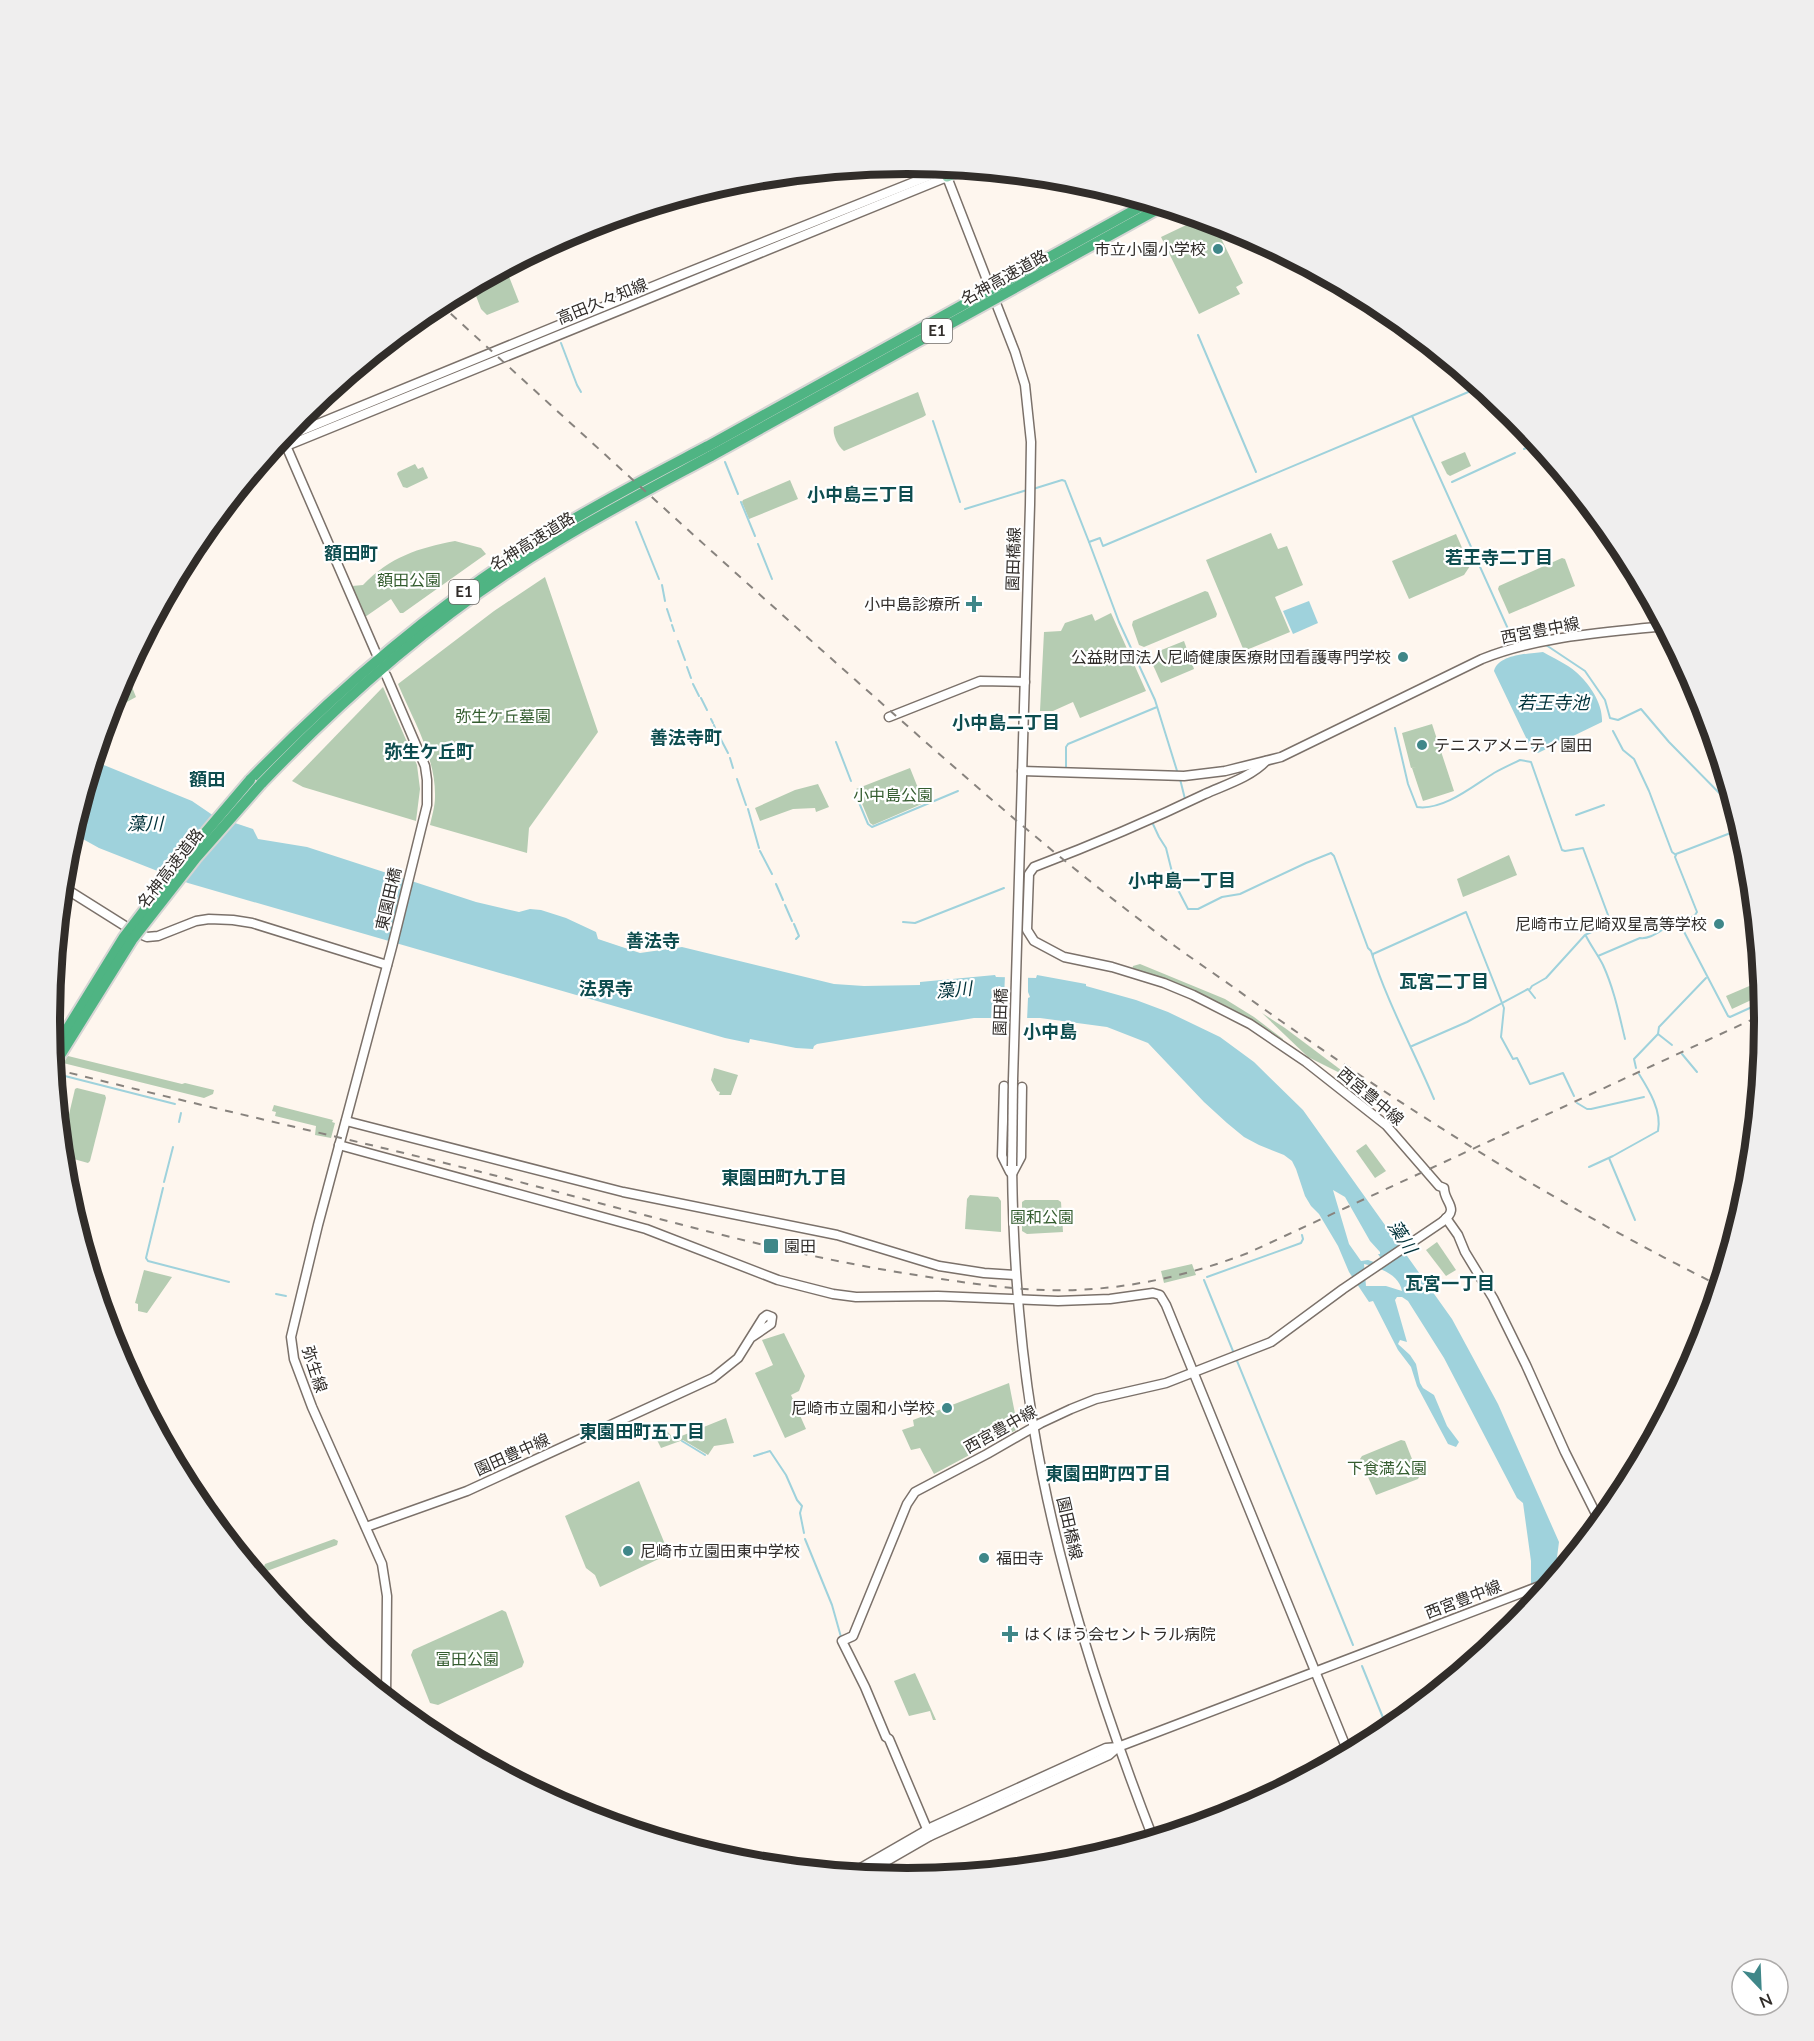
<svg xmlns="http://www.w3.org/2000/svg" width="1814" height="2041" font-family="Lato,'Noto Sans JP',sans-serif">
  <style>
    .green { fill: #b5ccb2 }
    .water { fill: #9fd2dc; fill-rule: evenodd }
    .pier { fill: #fef6ee }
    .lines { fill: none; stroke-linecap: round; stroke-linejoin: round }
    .stream { stroke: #9fd2dc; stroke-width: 2 }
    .secondary-casing { stroke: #7b716a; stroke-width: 11 }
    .primary-casing { stroke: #d6d5d4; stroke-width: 12 }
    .highway-casing { stroke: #d6d5d4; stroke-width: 14 }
    .secondary { stroke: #fff; stroke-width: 8 }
    .primary { stroke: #95d2b5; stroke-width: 9 }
    .highway { stroke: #4fb483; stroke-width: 10 }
    .rail { stroke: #88837e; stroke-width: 2; stroke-dasharray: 8 8; stroke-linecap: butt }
    .secondary-bridge-casing { stroke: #7b716a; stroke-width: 11; stroke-linecap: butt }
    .highway-bridge-casing { stroke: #d6d5d4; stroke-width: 14; stroke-linecap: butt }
    .secondary-bridge { stroke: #fff; stroke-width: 8 }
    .highway-bridge { stroke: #4fb483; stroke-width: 10 }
    .poi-dot { fill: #3f8789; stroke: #fff; stroke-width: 2 }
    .labels { text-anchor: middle; stroke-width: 4.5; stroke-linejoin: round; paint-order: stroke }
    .shield { fill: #fff; stroke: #6f6c6a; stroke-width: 1.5 }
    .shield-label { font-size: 15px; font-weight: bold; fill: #312d2a }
    .poi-label { font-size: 16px; fill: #312d2a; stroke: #fff; text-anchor: end }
    .street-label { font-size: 16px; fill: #312d2a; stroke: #fff }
    .park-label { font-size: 16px; fill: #355d30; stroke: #fff }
    .neighbourhood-label { font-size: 18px; font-weight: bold; fill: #0e4d4f; stroke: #fff }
    .water-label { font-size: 18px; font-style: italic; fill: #00323a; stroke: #fff }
    .rim { fill: none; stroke: #312d2a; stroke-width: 8 }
  </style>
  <rect width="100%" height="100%" fill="#fef6ee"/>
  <g class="green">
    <path d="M 1201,218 L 1213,222 L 1243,283 L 1236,287 L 1240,294 L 1199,314 L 1161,237 Z"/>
    <path d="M 516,262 L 519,269 L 508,274 L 519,302 L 487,315 L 481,309 L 473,288 L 458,293 Z"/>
    <path d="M 918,392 L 926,415 L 923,417 L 844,451 C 838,447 832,434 834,427 Z"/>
    <path d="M 1465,452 L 1471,466 L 1450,476 L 1447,474 L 1441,462 Z"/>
    <path d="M 415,464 L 418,469 L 423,467 L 428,478 L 407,488 L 403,487 L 397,474 L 398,472 Z"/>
    <path d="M 790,480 L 798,499 L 749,519 L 742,502 L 743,500 Z"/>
    <path d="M 1271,533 L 1278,549 L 1287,546 L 1303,585 L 1275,597 L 1290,632 L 1244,651 L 1206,560 Z"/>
    <path d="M 1456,534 L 1470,566 L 1464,575 L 1409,599 L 1392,561 Z"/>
    <path d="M 455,541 L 481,548 L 486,554 L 403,613 L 400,613 L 391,599 L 365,617 L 352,586 L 363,585 C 390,557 418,548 455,541 Z"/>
    <path d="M 1562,558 L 1565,559 L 1575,586 L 1509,614 L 1498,589 L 1499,586 Z"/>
    <path d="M 545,577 L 598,732 L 529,828 L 527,853 L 430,825 C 432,816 435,806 435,797 C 436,757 413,720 398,684 L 494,611 Z"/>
    <path d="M 1205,591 L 1208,592 L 1217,614 L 1216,617 L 1144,647 L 1139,645 L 1132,625 L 1133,621 Z"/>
    <path d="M 1111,613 L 1146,691 L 1080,718 L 1073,702 L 1053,711 L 1040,711 L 1044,632 L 1061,631 L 1065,623 L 1092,614 L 1095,621 Z"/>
    <path d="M 1184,641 L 1194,669 L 1161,683 L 1153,665 L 1159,651 Z"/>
    <path d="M 126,672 L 136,697 L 125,703 L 111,704 L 115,692 Z"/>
    <path d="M 383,687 L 417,765 L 420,789 L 416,821 L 303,787 L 292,781 Z"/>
    <path d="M 1432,724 L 1454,791 L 1423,801 L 1412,768 L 1416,767 L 1411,768 L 1402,733 Z"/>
    <path d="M 910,768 L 924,803 L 873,825 L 870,823 L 856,789 Z"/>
    <path d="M 818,784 L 829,807 L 816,812 L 815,808 L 793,809 L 760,821 L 755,808 L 795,790 Z"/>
    <path d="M 1509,855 L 1517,875 L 1463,897 L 1457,879 Z"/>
    <path d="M 1140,964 L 1225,999 L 1254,1017 L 1283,1039 L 1283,1041 L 1132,970 L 1133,966 Z"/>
    <path d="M 1761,981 L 1762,995 L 1732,1009 L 1726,996 Z"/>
    <path d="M 1262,1013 L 1285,1028 L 1345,1073 L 1340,1073 L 1308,1057 Z"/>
    <path d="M 68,1056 L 182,1084 L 185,1083 L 214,1090 L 213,1094 L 204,1098 L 63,1063 Z"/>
    <path d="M 714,1068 L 738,1075 L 731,1095 L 719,1095 L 720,1092 L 717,1091 L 711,1080 Z"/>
    <path d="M 77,1088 L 105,1095 L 106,1098 L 90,1161 L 88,1163 L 63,1156 L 62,1144 L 75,1089 Z"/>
    <path d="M 274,1105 L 333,1120 L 332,1122 L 335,1123 L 331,1138 L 315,1135 L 316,1126 L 275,1116 L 276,1112 L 272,1111 Z"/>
    <path d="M 1366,1144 L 1386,1171 L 1375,1178 L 1356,1151 Z"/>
    <path d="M 970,1195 L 998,1197 L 1001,1201 L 1001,1232 L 965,1229 L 967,1199 Z"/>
    <path d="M 1025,1200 L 1058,1200 L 1061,1202 L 1063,1232 L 1027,1234 L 1022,1231 L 1022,1202 Z"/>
    <path d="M 1437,1242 L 1456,1270 L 1446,1276 L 1426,1250 Z"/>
    <path d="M 1192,1264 L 1196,1275 L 1164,1283 L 1161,1271 Z"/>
    <path d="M 144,1270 L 172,1277 L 147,1313 L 138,1311 L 138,1304 L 135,1303 Z"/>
    <path d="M 784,1333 L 805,1376 L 799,1391 L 791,1395 L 806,1429 L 785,1438 L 755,1373 L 773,1365 L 762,1340 Z"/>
    <path d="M 1009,1383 L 1018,1429 L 934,1474 L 920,1448 L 911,1450 L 902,1430 L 914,1426 L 913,1420 Z"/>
    <path d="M 726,1418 L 734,1443 L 714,1446 L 708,1455 L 683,1440 L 661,1448 L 651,1428 L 667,1431 L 674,1439 Z"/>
    <path d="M 1401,1440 L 1405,1441 L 1419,1477 L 1418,1479 L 1376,1495 L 1360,1459 L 1362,1456 Z"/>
    <path d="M 639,1481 L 669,1554 L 600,1587 L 595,1575 L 586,1568 L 565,1516 Z"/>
    <path d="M 334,1539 L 338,1541 L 337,1545 L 267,1571 L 263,1569 L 265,1564 Z"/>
    <path d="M 502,1610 L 506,1612 L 524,1662 L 522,1667 L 438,1705 L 430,1703 L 411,1655 L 413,1650 Z"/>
    <path d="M 915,1673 L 936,1720 L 933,1720 L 930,1711 L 909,1716 L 894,1681 Z"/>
    <path d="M 1247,1797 L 1248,1797 L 1251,1804 L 1235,1813 L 1200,1823 L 1199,1815 Z"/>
  </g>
  <g class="water">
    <path d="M 1309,601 L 1318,623 L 1293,634 L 1283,611 Z"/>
    <path d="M 1543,652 C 1553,658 1567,664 1576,672 C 1590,684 1603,704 1602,722 L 1538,753 L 1533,751 L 1529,744 L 1494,671 C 1499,654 1528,654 1543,652 Z"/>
    <path d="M 94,761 L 192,801 L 214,816 L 253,829 L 258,839 L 307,847 L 476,902 L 519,912 L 530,909 L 541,910 L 566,918 L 596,932 L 598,939 L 640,953 L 682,947 L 834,984 L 864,986 L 920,985 L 920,982 L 995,975 L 996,977 L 1036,978 L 1037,975 L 1086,984 L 1086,986 L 1136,1000 L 1168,1012 L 1220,1037 L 1254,1062 L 1303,1110 L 1452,1319 L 1498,1404 L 1559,1542 L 1556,1565 L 1559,1571 L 1533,1602 L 1531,1590 L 1531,1561 L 1523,1503 L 1517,1498 L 1444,1358 L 1408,1301 L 1402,1297 L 1397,1297 L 1395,1300 L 1407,1342 L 1400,1340 L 1398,1344 L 1410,1355 L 1416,1364 L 1420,1383 L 1423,1388 L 1434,1395 L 1447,1426 L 1459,1442 L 1456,1447 L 1448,1444 L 1417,1386 L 1411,1367 L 1398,1350 L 1373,1301 L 1369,1302 L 1349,1272 L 1338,1246 L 1319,1214 L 1311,1206 L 1305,1196 L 1296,1169 L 1292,1161 L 1284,1155 L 1259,1145 L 1244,1137 L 1227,1123 L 1204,1102 L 1148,1043 L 1107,1027 L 1040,1018 L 974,1018 L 817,1044 L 814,1046 L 813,1049 L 796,1048 L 750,1039 L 749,1043 L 725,1038 L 188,883 L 99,848 L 72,833 ZM 1333,1190 L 1345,1197 L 1370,1241 L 1380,1252 L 1380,1254 L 1378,1254 L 1380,1257 L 1380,1262 L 1377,1263 L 1368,1260 L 1361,1261 L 1349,1244 ZM 1364,1264 C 1378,1267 1399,1274 1402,1291 L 1386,1286 L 1366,1286 Z"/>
  </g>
  <path class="pier" d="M 1005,975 L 1028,975 L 1028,992 L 1030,997 L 1028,998 L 1027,1021 L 1003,1021 Z"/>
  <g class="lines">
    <g class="stream">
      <path d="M 1198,335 L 1256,472"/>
      <path d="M 561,343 L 577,385 L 581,392"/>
      <path d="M 1412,416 L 1480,387"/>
      <path d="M 933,421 L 960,502"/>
      <path d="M 1524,449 L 1537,443"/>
      <path d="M 725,462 L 738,494"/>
      <path d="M 1452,482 L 1515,453"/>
      <path d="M 1033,489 L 1062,480 L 1065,481 L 1089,542 L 1100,538 L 1103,546 L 1412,416 L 1513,640 L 1538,634 L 1542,640"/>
      <path d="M 741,502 L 755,536"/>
      <path d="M 965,509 L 1027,490"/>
      <path d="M 636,522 L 659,579"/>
      <path d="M 1089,542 L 1119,622 L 1155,700 L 1178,774"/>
      <path d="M 758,544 L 772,579"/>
      <path d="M 662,585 L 665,601"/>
      <path d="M 667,609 L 671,621"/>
      <path d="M 672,625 L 674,631"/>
      <path d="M 678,641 L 685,660"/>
      <path d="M 1546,645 L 1585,671 L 1605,700 L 1610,718 L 1618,720 L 1641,709 L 1669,742 L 1735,809"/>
      <path d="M 687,667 L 691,678"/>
      <path d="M 693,684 L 699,696"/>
      <path d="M 701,698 L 707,710"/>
      <path d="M 711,719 L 713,723"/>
      <path d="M 714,725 L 715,728"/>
      <path d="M 1395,728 L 1408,784 L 1417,807 C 1443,811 1473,786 1494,773 C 1503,768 1512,764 1520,760 L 1531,762 L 1562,850 L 1565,851 L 1583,848 L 1611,923 L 1585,935 L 1546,978 L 1532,986 L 1530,989"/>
      <path d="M 1613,731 L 1623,750 L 1634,759 L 1649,791 L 1672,852 L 1676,855 L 1675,857 L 1697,912 L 1695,915 L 1680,924 L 1728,1016 L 1730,1017 L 1763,1002"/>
      <path d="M 717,732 L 728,753"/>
      <path d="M 836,742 L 851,781"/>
      <path d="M 730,758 L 733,768"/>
      <path d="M 1066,768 L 1066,747 L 1068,744 L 1157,707"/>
      <path d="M 737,779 L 746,805"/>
      <path d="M 1180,779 L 1185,799"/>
      <path d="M 855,793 L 868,824 L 872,827 L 958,791"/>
      <path d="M 748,809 L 759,848"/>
      <path d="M 1576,815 L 1604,805"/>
      <path d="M 1152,822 L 1159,837 L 1166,848 L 1175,884 L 1188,909 L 1198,909 L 1222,897 L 1240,894 L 1306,863 L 1331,853 L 1334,856 L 1368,948 L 1371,951 C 1387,1002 1413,1049 1434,1099"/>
      <path d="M 760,851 L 772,874"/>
      <path d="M 1676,854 L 1741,829"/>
      <path d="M 776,884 L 783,900"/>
      <path d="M 785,905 L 792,921"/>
      <path d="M 903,922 L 915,923 L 1004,888"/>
      <path d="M 794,924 L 799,936 L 796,939"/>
      <path d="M 1586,936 C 1591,946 1598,955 1603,965 C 1614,989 1619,1014 1625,1039"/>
      <path d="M 1598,956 L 1640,938 C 1655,940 1666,922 1681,923"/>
      <path d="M 1373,957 L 1373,954 L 1466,912 L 1504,1008 L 1501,1037 L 1513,1059 L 1517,1058 L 1530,1084 L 1563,1073 L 1574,1096"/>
      <path d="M 1658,1034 L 1672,1045"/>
      <path d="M 1412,1046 L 1467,1022 L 1528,989 L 1535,998"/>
      <path d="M 1682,1054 L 1697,1072"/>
      <path d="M 1636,1068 L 1634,1059 L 1658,1034 L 1659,1027 L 1706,978"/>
      <path d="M 57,1074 L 175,1104"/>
      <path d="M 1577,1103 L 1587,1109 L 1591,1109 L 1644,1097"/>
      <path d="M 179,1122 L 181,1113"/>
      <path d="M 1609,1158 L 1635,1220"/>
      <path d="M 1589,1167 L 1613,1156 L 1658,1131 C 1662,1111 1649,1090 1639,1074"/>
      <path d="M 164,1182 L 173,1147"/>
      <path d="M 163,1188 L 146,1258 L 148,1261 L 229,1282"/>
      <path d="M 1207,1277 L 1301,1243 L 1303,1239 L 1302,1235"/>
      <path d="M 1204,1280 L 1353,1645"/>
      <path d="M 276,1294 L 286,1296"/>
      <path d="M 682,1441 L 705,1455"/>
      <path d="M 754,1456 L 770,1451 L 786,1475 L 797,1500 L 802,1506 L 800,1513 L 804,1533"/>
      <path d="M 805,1539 L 832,1605 L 841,1637"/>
      <path d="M 1362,1666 L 1388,1730"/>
    </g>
    <g class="secondary-casing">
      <g id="secondary">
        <path d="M 281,439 L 671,279 L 944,170"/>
        <path d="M 284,441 L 376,653"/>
        <path d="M 269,453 L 947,177 L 1015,352 L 1025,385 L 1031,442 L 1030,505 L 1013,1080"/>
        <path d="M 386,675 L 425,766 L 427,780 L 427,805 L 392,947 L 318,1225 L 291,1337 L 294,1359 L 312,1407 L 382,1564 L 387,1596 L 386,1697"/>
        <path d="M 889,717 L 980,681 L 1025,682"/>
        <path d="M 1022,771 L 1184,776 L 1225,771 L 1281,757 L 1482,659 C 1539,636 1603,633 1664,626"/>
        <path d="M 63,887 L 133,931 L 147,937 L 158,936 L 196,921 L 209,919 L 233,920 L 252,923 L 387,965"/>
        <path d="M 1004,1086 L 1002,1156 L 1010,1172"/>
        <path d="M 346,1121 L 623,1192 L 837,1235 L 939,1266 L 984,1273 L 1015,1275"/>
        <path d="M 339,1145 L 646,1229 L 778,1280 L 833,1294 L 856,1297 L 938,1296 L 1058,1301 L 1110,1299 L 1153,1293 L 1160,1295 L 1166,1305 L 1348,1752"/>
        <path d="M 1012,1166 C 1013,1252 1019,1338 1033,1424 C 1056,1565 1101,1704 1153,1838"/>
        <path d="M 1012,1174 L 1021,1157 L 1022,1087"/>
        <path d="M 1446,1218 L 1458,1235 L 1465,1252 L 1493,1298 L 1526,1365 L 1565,1452 L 1600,1522"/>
        <path d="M 366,1527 L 467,1491 L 713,1378 L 738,1358 L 763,1318 L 767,1315 L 772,1317 L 771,1324 L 752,1337"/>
        <path d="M 930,1836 L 889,1739 L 886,1737 L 865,1687 L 842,1641 L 853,1636 L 907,1504 L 915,1492 L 987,1454 L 1041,1423 L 1071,1409 L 1096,1399 L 1166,1383 L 1271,1342 L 1343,1289 L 1442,1222 C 1461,1208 1444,1203 1444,1188 L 1439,1186 L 1386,1125 L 1306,1062 L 1250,1024 L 1193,995 L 1164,983 L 1112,967 L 1064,957 L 1034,941 L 1027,930 L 1029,874 L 1034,867 C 1092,845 1149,821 1205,794 C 1225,785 1251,777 1266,761"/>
        <path d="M 852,1873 L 932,1827 L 1106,1748 L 1118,1747 L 1550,1582"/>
        <path d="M 864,1874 L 930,1836 L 1109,1755 L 1118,1747"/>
      </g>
    </g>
    <g class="primary-casing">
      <path id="primary" d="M 943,167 L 947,177 L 967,169"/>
    </g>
    <g class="highway-casing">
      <g id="highway">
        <path d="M 250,780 C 342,685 437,605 549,534 C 600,502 655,474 708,446"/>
        <path d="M 261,784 C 349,692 447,607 556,542 C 607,511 659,484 711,456"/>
      </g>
    </g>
    <use href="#secondary" class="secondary"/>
    <use href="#primary" class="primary"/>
    <use href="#highway" class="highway"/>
    <g class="rail">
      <path d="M 439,303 C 579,431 719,559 861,685 C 955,768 1048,851 1148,926 C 1180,951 1214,973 1247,997 C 1397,1104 1553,1203 1718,1285"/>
      <path d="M 54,1069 C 202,1106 350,1139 497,1176 C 636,1212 774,1253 916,1275 C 974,1284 1033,1294 1093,1289 C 1146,1285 1198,1272 1248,1253 L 1764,1014"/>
    </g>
    <g class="secondary-bridge-casing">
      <path id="secondary-bridge" d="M 1012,1166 L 1013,1080"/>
    </g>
    <g class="highway-bridge-casing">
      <g id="highway-bridge">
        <path d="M 708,446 L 1149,202"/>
        <path d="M 711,456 L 1163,206"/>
        <path d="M 53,1052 L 124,937 L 188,853 L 250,780"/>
        <path d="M 54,1065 L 132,940 L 196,858 L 261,784"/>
      </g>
    </g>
    <use href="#secondary-bridge" class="secondary-bridge"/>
    <use href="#highway-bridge" class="highway-bridge"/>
  </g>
  <g class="poi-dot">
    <circle cx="1218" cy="249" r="6"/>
    <path d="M971 595h6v6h6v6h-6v6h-6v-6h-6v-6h6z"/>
    <circle cx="1403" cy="657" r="6"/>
    <circle cx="1422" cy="745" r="6"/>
    <circle cx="1719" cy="924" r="6"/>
    <rect x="763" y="1238" width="16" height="16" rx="3"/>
    <circle cx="947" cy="1408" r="6"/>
    <circle cx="628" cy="1551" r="6"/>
    <circle cx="984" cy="1558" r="6"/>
    <path d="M1007 1625h6v6h6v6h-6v6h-6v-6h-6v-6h6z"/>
  </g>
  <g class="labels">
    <g class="shield">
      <rect x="922" y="319" width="30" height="24" rx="4.5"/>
      <rect x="449" y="580" width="30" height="24" rx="4.5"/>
    </g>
    <g class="shield-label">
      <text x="937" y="336">E1</text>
      <text x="464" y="597">E1</text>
    </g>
    <g class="poi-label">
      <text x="1206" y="255">市立小園小学校</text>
      <text x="960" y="610">小中島診療所</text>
      <text x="1391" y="663">公益財団法人尼崎健康医療財団看護専門学校</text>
      <text x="1434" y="751" text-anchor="start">テニスアメニティ園田</text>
      <text x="1707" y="930">尼崎市立尼崎双星高等学校</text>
      <text x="784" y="1252" text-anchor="start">園田</text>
      <text x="935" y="1414">尼崎市立園和小学校</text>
      <text x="640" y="1557" text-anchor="start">尼崎市立園田東中学校</text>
      <text x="996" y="1564" text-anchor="start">福田寺</text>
      <text x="1024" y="1640" text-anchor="start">はくほう会セントラル病院</text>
    </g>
    <g class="street-label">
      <text transform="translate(1004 277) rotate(-29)" y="6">名神高速道路</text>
      <text transform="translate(602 301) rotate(-22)" y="6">高田久々知線</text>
      <text transform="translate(532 541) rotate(-32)" y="6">名神高速道路</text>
      <text transform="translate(1013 559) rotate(-88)" y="6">園田橋線</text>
      <text transform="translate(1540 630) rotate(-11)" y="6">西宮豊中線</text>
      <text transform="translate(170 868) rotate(-52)" y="6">名神高速道路</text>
      <text transform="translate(388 899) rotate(-77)" y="6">東園田橋</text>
      <text transform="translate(1000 1012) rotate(-88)" y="6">園田橋</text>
      <text transform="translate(1371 1096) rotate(40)" y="6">西宮豊中線</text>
      <text transform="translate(315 1369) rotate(72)" y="6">弥生線</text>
      <text transform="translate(1000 1429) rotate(-29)" y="6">西宮豊中線</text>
      <text transform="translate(512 1454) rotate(-24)" y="6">園田豊中線</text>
      <text transform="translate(1070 1528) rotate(77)" y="6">園田橋線</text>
      <text transform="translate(1463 1599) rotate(-21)" y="6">西宮豊中線</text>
    </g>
    <g class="park-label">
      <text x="409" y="586">額田公園</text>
      <text x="503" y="722">弥生ケ丘墓園</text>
      <text x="893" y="801">小中島公園</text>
      <text x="1042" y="1223">園和公園</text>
      <text x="1387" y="1474">下食満公園</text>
      <text x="467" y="1665">冨田公園</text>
    </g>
    <g class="neighbourhood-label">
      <text x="861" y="501">小中島三丁目</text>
      <text x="351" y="560">額田町</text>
      <text x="1499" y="564">若王寺二丁目</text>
      <text x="1006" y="729">小中島二丁目</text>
      <text x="686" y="744">善法寺町</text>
      <text x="429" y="758">弥生ケ丘町</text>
      <text x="207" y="786">額田</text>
      <text x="1182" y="887">小中島一丁目</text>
      <text x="653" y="947">善法寺</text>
      <text x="1444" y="988">瓦宮二丁目</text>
      <text x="606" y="995">法界寺</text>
      <text x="1050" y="1038">小中島</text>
      <text x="784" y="1184">東園田町九丁目</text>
      <text x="1450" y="1290">瓦宮一丁目</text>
      <text x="642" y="1438">東園田町五丁目</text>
      <text x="1108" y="1480">東園田町四丁目</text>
    </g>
    <g class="water-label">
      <text x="1553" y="709">若王寺池</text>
      <text x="145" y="830">藻川</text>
      <text transform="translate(954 990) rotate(-5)" y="6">藻川</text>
      <text transform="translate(1402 1237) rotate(57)" y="6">藻川</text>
    </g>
  </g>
  <path d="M0 0H1814V2041H0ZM60 1021a847 847 0 1 1 1694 0a847 847 0 1 1-1694 0Z" fill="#efeeee" fill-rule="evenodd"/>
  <path class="rim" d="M60 1021a847 847 0 1 1 1694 0a847 847 0 1 1-1694 0Z"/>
  <g transform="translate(1760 1987) rotate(157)"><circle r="28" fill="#ffffff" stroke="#adabaa" stroke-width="1.5"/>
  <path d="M0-4.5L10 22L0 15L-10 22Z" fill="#3f8789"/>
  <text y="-9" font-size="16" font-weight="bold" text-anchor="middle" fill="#312d2a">N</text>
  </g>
</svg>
